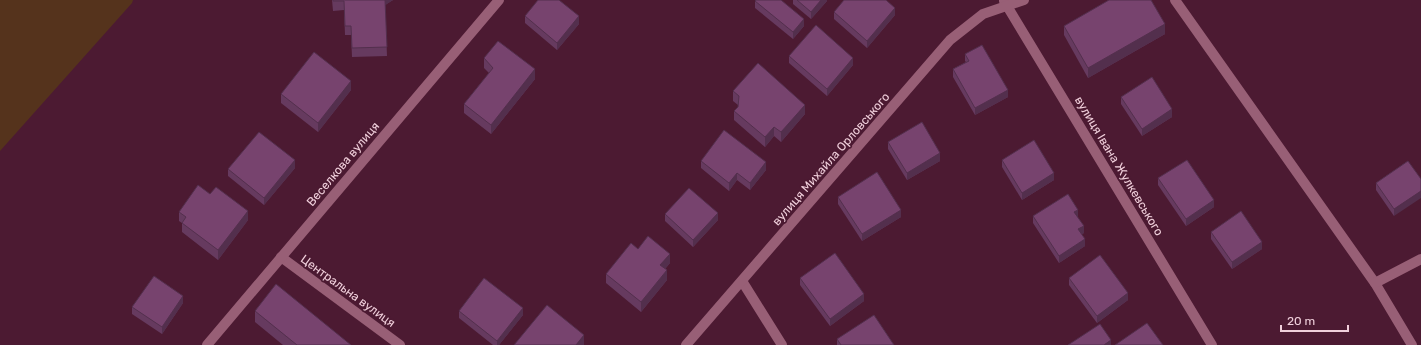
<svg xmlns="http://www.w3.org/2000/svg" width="1421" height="345" font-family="Rubik,sans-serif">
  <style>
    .green { fill: #55331c }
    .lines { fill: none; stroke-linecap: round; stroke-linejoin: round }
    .minor { stroke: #985f76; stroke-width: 10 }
    .wall { fill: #663a5f }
    .shaded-wall { fill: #532f4d }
    .building { fill: #77436e; stroke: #532f4d }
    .labels { text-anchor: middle; stroke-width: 3.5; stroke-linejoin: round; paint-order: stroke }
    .street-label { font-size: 12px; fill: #f1d0dc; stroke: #4c1a32 }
  </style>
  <rect width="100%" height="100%" fill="#4c1a32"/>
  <path class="green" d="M 0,0 L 133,0 L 132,3 L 0,151 Z"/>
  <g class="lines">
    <g class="minor">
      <path d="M 1175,0 L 1375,283 L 1412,345"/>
      <path d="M 1004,1 L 1212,345"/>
      <path d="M 281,257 L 400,345"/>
      <path d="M 742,281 L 782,345"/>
      <path d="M 1375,283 L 1421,259"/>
      <path d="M 207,345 L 499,0"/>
      <path d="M 686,345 L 950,40 L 983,14 L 1024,0"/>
    </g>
  </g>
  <g class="wall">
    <path d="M 332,0 L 393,0 L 385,5 L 387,56 L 352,57 L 351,35 L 345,35 L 344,10 L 333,11 Z"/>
    <path d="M 793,0 L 827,0 L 827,1 L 811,19 L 793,4 Z"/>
    <path d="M 755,1 L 804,26 L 793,39 L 755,8 Z"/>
    <path d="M 834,12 L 895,15 L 867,48 L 834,19 Z"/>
    <path d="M 525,16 L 579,24 L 557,50 L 525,23 Z"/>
    <path d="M 1064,26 L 1165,34 L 1088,78 L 1064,35 Z"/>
    <path d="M 965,54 L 1008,97 L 975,115 L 953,77 L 953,69 L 966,62 L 965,61 Z"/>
    <path d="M 789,56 L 853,65 L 827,96 L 789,63 Z"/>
    <path d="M 484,58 L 535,79 L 491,134 L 464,113 L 464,104 L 489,73 L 484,68 Z"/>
    <path d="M 351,90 L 318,132 L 281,103 L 281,94 Z"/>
    <path d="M 733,91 L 805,114 L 781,142 L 774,136 L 765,147 L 734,120 L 734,111 L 738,107 L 738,105 L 733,101 Z"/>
    <path d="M 1121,97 L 1172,117 L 1142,136 L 1121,104 Z"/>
    <path d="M 888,142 L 940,161 L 907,180 L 888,149 Z"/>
    <path d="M 1002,160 L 1054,180 L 1022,200 L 1002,167 Z"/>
    <path d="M 701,161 L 766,170 L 750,190 L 737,180 L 729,191 L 701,168 Z"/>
    <path d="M 1408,161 L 1394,216 L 1376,190 L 1376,183 Z"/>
    <path d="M 295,168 L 264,205 L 228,176 L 228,169 Z"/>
    <path d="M 1158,178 L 1214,207 L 1186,226 L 1158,185 Z"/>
    <path d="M 210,194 L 248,220 L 218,260 L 182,232 L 182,223 L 179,221 L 179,212 Z"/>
    <path d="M 838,197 L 901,217 L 862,241 L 838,204 Z"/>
    <path d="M 665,214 L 718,220 L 693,247 L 665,221 Z"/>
    <path d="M 1033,216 L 1084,233 L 1082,234 L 1085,246 L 1059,263 L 1033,223 Z"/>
    <path d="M 1211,232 L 1262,249 L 1232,269 L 1211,239 Z"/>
    <path d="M 638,249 L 670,263 L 665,269 L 667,280 L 641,312 L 606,283 L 606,274 Z"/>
    <path d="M 800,278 L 864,301 L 830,326 L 800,285 Z"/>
    <path d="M 1069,278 L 1128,300 L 1097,323 L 1069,285 Z"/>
    <path d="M 183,303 L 162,334 L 132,314 L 132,307 Z"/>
    <path d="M 255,311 L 351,345 L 283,345 L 255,322 Z"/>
    <path d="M 459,311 L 523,315 L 499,345 L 493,345 L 459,318 Z"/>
    <path d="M 837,339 L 894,345 L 837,345 Z"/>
  </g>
  <g class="shaded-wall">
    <path d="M 384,0 L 393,0 L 384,6 Z"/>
    <path d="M 821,0 L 827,0 L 827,1 L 811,19 L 811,12 Z"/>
    <path d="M 895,8 L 895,15 L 867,48 L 867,41 Z"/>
    <path d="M 579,16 L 579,24 L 557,50 L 557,43 Z"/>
    <path d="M 804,19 L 804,26 L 793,39 L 793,32 Z"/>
    <path d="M 1165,24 L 1165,34 L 1088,78 L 1088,68 Z"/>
    <path d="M 853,58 L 853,65 L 827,96 L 827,89 Z"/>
    <path d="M 535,69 L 535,79 L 491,134 L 491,125 Z"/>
    <path d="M 351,81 L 351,90 L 318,132 L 318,123 Z"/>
    <path d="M 1008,90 L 1008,97 L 975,115 L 975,108 Z"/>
    <path d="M 805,105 L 805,114 L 781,142 L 781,132 Z"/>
    <path d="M 1172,109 L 1172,117 L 1142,136 L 1142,129 Z"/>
    <path d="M 774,127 L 774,136 L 765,147 L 765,137 Z"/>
    <path d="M 940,153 L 940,161 L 907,180 L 907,173 Z"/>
    <path d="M 295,160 L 295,168 L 264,205 L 264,198 Z"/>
    <path d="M 766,162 L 766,170 L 750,190 L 750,183 Z"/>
    <path d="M 737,173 L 737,180 L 729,191 L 729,183 Z"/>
    <path d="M 1054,173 L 1054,180 L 1022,200 L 1022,193 Z"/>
    <path d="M 1421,191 L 1421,198 L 1394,216 L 1394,209 Z"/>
    <path d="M 1214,200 L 1214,207 L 1186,226 L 1186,219 Z"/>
    <path d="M 901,210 L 901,217 L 862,241 L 862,234 Z"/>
    <path d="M 1078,210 L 1078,217 L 1074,212 Z"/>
    <path d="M 248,211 L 248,220 L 218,260 L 218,250 Z"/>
    <path d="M 718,213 L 718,220 L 693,247 L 693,240 Z"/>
    <path d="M 1084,226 L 1084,233 L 1078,236 L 1078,229 Z"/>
    <path d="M 1085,239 L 1085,246 L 1059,263 L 1059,256 Z"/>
    <path d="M 1262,242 L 1262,249 L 1232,269 L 1232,262 Z"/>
    <path d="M 670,254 L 670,263 L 660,275 L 660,265 Z"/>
    <path d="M 667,270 L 667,280 L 641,312 L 641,302 Z"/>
    <path d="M 1128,293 L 1128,300 L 1097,323 L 1097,316 Z"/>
    <path d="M 864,294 L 864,301 L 830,326 L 830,319 Z"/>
    <path d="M 183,296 L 183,303 L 162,334 L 162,327 Z"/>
    <path d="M 523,308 L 523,315 L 499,345 L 497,345 L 497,341 Z"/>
    <path d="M 584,335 L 584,345 L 576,345 Z"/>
    <path d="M 1111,340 L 1111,345 L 1104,345 Z"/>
  </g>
  <g class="building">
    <path d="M 333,0 L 385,0 L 387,47 L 352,48 L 351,26 L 345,26 L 344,1 L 333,1 Z"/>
    <path d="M 538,0 L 559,0 L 579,16 L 557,43 L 525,16 Z"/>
    <path d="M 756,0 L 781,0 L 804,19 L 793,32 L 755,1 Z"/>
    <path d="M 797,0 L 821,0 L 811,12 Z"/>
    <path d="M 844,0 L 886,0 L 895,8 L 867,41 L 834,12 Z"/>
    <path d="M 1109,0 L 1151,0 L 1165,24 L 1088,68 L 1064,26 Z"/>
    <path d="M 816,25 L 853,58 L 827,89 L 789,56 Z"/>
    <path d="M 498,41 L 535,69 L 491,125 L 464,104 L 493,68 L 484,58 Z"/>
    <path d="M 982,45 L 1008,90 L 975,108 L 953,69 L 969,61 L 965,54 Z"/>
    <path d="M 314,52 L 351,81 L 318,123 L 281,94 Z"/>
    <path d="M 758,63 L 805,105 L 781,132 L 774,127 L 765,137 L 734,111 L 738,107 L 739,96 L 733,91 Z"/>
    <path d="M 1152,77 L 1172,109 L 1142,129 L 1121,97 Z"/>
    <path d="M 922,122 L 940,153 L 907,173 L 888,142 Z"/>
    <path d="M 724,130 L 766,162 L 750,183 L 737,173 L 729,183 L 701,161 Z"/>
    <path d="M 259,132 L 295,160 L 264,198 L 228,169 Z"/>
    <path d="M 1034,140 L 1054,173 L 1022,193 L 1002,160 Z"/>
    <path d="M 1187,160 L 1214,200 L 1186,219 L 1158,178 Z"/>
    <path d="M 1408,161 L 1421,179 L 1421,191 L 1394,209 L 1376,183 Z"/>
    <path d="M 877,172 L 901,210 L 862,234 L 838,197 Z"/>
    <path d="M 198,185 L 210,194 L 216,187 L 248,211 L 218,250 L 182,223 L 186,217 L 179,212 Z"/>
    <path d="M 689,188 L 718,213 L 693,240 L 665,214 Z"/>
    <path d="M 1068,194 L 1078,210 L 1074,212 L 1084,226 L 1078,229 L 1085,239 L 1059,256 L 1033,216 Z"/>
    <path d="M 1241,211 L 1262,242 L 1232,262 L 1211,232 Z"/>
    <path d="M 648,236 L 670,254 L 660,265 L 667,270 L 641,302 L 606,274 L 631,243 L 638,249 Z"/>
    <path d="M 835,253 L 864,294 L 830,319 L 800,278 Z"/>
    <path d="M 1100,255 L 1128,293 L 1097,316 L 1069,278 Z"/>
    <path d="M 154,276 L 183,296 L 162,327 L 132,307 Z"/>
    <path d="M 484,278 L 523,308 L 497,341 L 459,311 Z"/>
    <path d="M 276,284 L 351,345 L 297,345 L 255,311 Z"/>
    <path d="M 547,305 L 584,335 L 576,345 L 514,345 Z"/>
    <path d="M 874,315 L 894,345 L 841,345 L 837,339 Z"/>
    <path d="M 1147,323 L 1163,345 L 1115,345 Z"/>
    <path d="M 1100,324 L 1111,340 L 1104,345 L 1068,345 Z"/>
  </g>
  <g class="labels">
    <g class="street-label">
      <text transform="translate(831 159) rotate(-49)" y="4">вулиця Михайла Орловського</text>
      <text transform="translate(343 164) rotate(-50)" y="4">Веселкова вулиця</text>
      <text transform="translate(1119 166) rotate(59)" y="4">вулиця Івана Жулкевського</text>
      <text transform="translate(348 291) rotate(36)" y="4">Центральна вулиця</text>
    </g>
  </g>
  <path d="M1281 325v6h67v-6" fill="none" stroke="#f1d0dc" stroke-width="2"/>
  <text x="1287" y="325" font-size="12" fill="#f1d0dc" stroke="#4c1a32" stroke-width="3" paint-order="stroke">20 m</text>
</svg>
